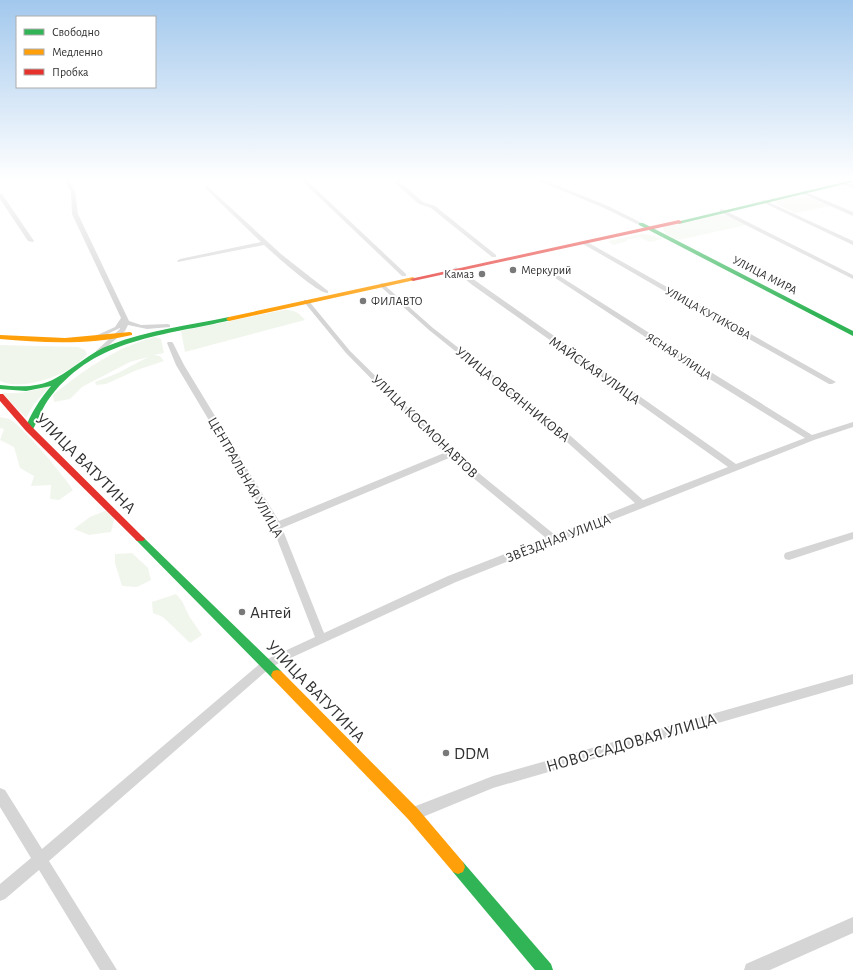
<svg xmlns="http://www.w3.org/2000/svg" width="853" height="970" font-family="'Alegreya Sans',sans-serif">
  <style>
    .green { fill: #f1f6ed }
    .lines { fill: none; stroke-linecap: round; stroke-linejoin: round }
    .street { fill: #d5d5d5; fill-rule: evenodd }
    .fast { fill: #30b455; fill-rule: evenodd }
    .slow { fill: #ff9f0a; fill-rule: evenodd }
    .jam { fill: #e5322d; fill-rule: evenodd }
    .poi-dot { fill: #797979; stroke: #fff; stroke-width: 1.5 }
    .labels { text-anchor: middle; stroke-width: 4; stroke-linejoin: round; paint-order: stroke }
    .far-poi-label { font-size: 12px; fill: #313131; stroke: #fff; text-anchor: start }
    .far-street-label { font-size: 12px; fill: #313131; stroke: #fff }
    .street-label { font-size: 14px; fill: #313131; stroke: #fff }
    .near-street-label { font-size: 17px; fill: #313131; stroke: #fff }
    .near-poi-label { font-size: 17px; fill: #313131; stroke: #fff; text-anchor: start }
  </style>
  <rect width="100%" height="100%" fill="#fff"/>
  <g class="green">
    <path d="M 797,196 L 808,197 L 831,206 L 795,213 L 774,203 L 775,201 Z"/>
    <path d="M 720,214 L 726,215 L 746,225 L 678,240 L 666,234 L 663,229 L 663,227 Z"/>
    <path d="M 642,234 L 651,235 L 663,239 L 649,242 L 639,237 L 625,240 L 628,241 L 613,245 L 608,241 Z"/>
    <path d="M 284,310 C 295,310 298,312 305,320 L 185,352 L 181,331 Z"/>
    <path d="M 155,337 L 161,339 L 164,353 L 154,355 L 160,356 L 164,361 L 137,370 L 106,384 L 96,385 L 95,382 L 118,373 L 148,357 L 130,362 L 82,387 L 70,399 L 54,402 L 53,395 C 84,370 116,347 155,337 Z"/>
    <path d="M 0,345 L 78,347 L 85,350 L 87,354 C 73,374 23,392 0,381 Z"/>
    <path d="M 51,385 L 34,404 L 26,418 L 2,393 C 20,394 34,391 51,385 Z"/>
    <path d="M 0,417 C 3,418 7,418 9,419 C 21,424 65,477 73,490 L 59,500 L 50,499 L 51,485 L 31,486 L 34,476 L 20,468 L 14,447 L 0,440 L 4,429 L 0,428 Z"/>
    <path d="M 107,510 L 115,516 L 111,532 L 89,535 L 74,529 L 90,517 Z"/>
    <path d="M 132,553 L 148,568 L 151,580 L 137,587 L 122,586 L 115,563 L 115,554 Z"/>
    <path d="M 176,594 L 182,601 L 189,616 L 202,635 L 190,643 L 163,617 L 153,613 L 152,602 Z"/>
  </g>
  <g class="lines">
    <g class="street">
      <path d="M 62,178 L 67,178 L 75,191 L 78,214 L 129,321 L 141,325 L 168,324 L 170,325 L 170,327 L 147,329 L 128,325 L 125,331 L 100,353 L 96,353 L 96,351 L 120,329 L 120,328 L 97,339 L 93,339 L 93,337 L 115,327 L 121,318 L 72,214 L 71,191 Z"/>
      <path d="M 299,178 L 304,178 L 406,274 L 406,276 L 402,276 Z"/>
      <path d="M 532,178 L 539,178 L 608,206 L 644,224 L 639,225 L 604,208 Z"/>
      <path d="M 828,178 L 835,178 L 839,181 L 837,182 Z"/>
      <path d="M 395,181 L 399,181 L 423,202 L 435,206 L 496,255 L 496,257 L 492,257 L 431,208 L 419,204 L 395,183 Z"/>
      <path d="M 843,182 L 853,185 L 853,188 L 841,184 Z"/>
      <path d="M 207,186 L 281,254 L 328,291 L 328,293 C 318,294 274,254 264,245 L 178,262 L 177,261 L 180,259 L 261,242 L 205,188 Z"/>
      <path d="M 803,191 L 853,212 L 853,216 L 801,193 L 801,192 Z"/>
      <path d="M 0,194 L 2,194 L 34,241 L 33,242 L 28,241 L 0,199 Z"/>
      <path d="M 764,200 L 853,241 L 853,245 L 762,202 L 762,201 Z"/>
      <path d="M 722,209 L 853,275 L 853,279 L 720,212 L 720,210 Z"/>
      <path d="M 583,242 L 587,242 L 836,382 L 832,384 L 829,384 L 708,316 L 583,244 Z"/>
      <path d="M 456,267 L 736,464 L 805,438 L 708,378 L 546,272 L 546,270 L 550,270 L 714,374 L 812,435 L 853,422 L 853,427 L 814,440 L 456,582 L 271,667 L 49,861 L 117,970 L 100,970 L 39,870 L 5,899 L 0,901 L 0,884 L 31,858 L 0,807 L 0,788 L 5,790 L 42,849 L 263,661 L 315,637 L 272,526 L 176,365 L 167,343 L 168,342 L 172,342 L 173,343 L 184,365 L 279,521 L 444,453 L 346,353 L 304,302 L 304,300 L 308,300 L 350,351 L 453,452 L 555,535 L 635,503 L 558,434 L 429,330 L 380,286 L 379,285 L 382,283 L 433,328 L 564,430 L 643,500 L 728,467 L 471,284 L 454,270 L 453,269 ZM 449,458 L 546,538 L 448,576 L 324,633 L 282,528 Z"/>
      <path d="M 853,532 L 853,539 L 789,560 L 785,559 L 784,556 L 785,553 Z"/>
      <path d="M 853,674 L 853,684 L 493,788 L 413,821 L 408,819 L 406,814 L 408,809 L 493,776 Z"/>
      <path d="M 853,917 L 853,933 L 770,970 L 744,970 L 746,964 Z"/>
    </g>
    <g class="fast">
      <path d="M 853,180 L 853,182 L 679,224 L 676,222 Z"/>
      <path d="M 639,223 L 643,223 L 853,331 L 853,336 L 639,225 Z"/>
      <path d="M 229,317 L 232,319 L 231,320 C 165,336 97,337 51,396 C 42,407 39,419 32,431 L 29,431 L 25,429 C 31,413 40,399 51,386 L 26,391 L 0,389 L 0,385 C 19,387 39,388 56,378 C 75,368 90,352 110,345 C 148,330 190,325 229,317 Z"/>
      <path d="M 140,536 L 143,537 L 281,671 L 283,675 L 281,679 L 277,680 L 273,679 L 137,541 L 135,539 L 137,537 Z"/>
      <path d="M 458,860 L 463,862 L 551,964 L 553,970 L 535,970 L 453,872 L 451,867 L 453,862 Z"/>
    </g>
    <g class="slow">
      <path d="M 413,277 L 416,279 L 415,280 L 229,321 L 226,319 L 229,317 Z"/>
      <path d="M 130,332 L 132,333 L 132,335 C 90,345 43,343 0,339 L 0,335 L 65,338 Z"/>
      <path d="M 277,670 L 281,671 L 418,809 L 463,862 L 465,867 L 463,872 L 458,874 L 453,872 L 408,819 L 273,679 L 271,675 L 273,671 Z"/>
    </g>
    <g class="jam">
      <path d="M 679,220 L 682,222 L 681,223 L 413,281 L 410,279 Z"/>
      <path d="M 0,394 L 3,394 L 32,427 L 143,537 L 145,539 L 143,541 L 137,541 L 26,431 L 0,401 Z"/>
    </g>
  </g>
  <linearGradient id="sky" x2="0" y2="1"><stop stop-color="#a2c8ed"/><stop offset="0.57" stop-color="#fff"/><stop offset="1" stop-color="#fff" stop-opacity="0"/></linearGradient>
  <rect width="853" height="314" fill="url(#sky)"/>
  <g class="poi-dot">
    <circle cx="513" cy="270" r="4"/>
    <circle cx="482" cy="274" r="4"/>
    <circle cx="363" cy="301" r="4"/>
    <circle cx="242" cy="612" r="4"/>
    <circle cx="446" cy="753" r="4"/>
  </g>
  <g class="labels">
    <g class="far-poi-label">
      <text x="521" y="274">Меркурий</text>
      <text x="474" y="278" text-anchor="end">Камаз</text>
      <text x="371" y="305">ФИЛАВТО</text>
    </g>
    <g class="far-street-label">
      <text transform="translate(765 275) rotate(27)" y="4">УЛИЦА МИРА</text>
      <text transform="translate(708 313) rotate(29)" y="4">УЛИЦА КУТИКОВА</text>
      <text transform="translate(679 356) rotate(33)" y="4">ЯСНАЯ УЛИЦА</text>
    </g>
    <g class="street-label">
      <text transform="translate(595 370) rotate(35)" y="5">МАЙСКАЯ УЛИЦА</text>
      <text transform="translate(513 394) rotate(39)" y="5">УЛИЦА ОВСЯННИКОВА</text>
      <text transform="translate(425 426) rotate(44)" y="5">УЛИЦА КОСМОНАВТОВ</text>
      <text transform="translate(246 477) rotate(60)" y="5">ЦЕНТРАЛЬНАЯ УЛИЦА</text>
      <text transform="translate(558 538) rotate(-21)" y="5">ЗВЁЗДНАЯ УЛИЦА</text>
    </g>
    <g class="near-street-label">
      <text transform="translate(86 463) rotate(45)" y="6">УЛИЦА ВАТУТИНА</text>
      <text transform="translate(316 691) rotate(46)" y="6">УЛИЦА ВАТУТИНА</text>
      <text transform="translate(631 742) rotate(-16)" y="6">НОВО-САДОВАЯ УЛИЦА</text>
    </g>
    <g class="near-poi-label">
      <text x="250" y="618">Антей</text>
      <text x="454" y="759">DDM</text>
    </g>
  </g>
  <rect x="16" y="16" width="140" height="72" fill="#ffffff" stroke="#adadad"/>
  <rect x="24" y="29" width="20" height="6" fill="#30b455" stroke="#adadad"/>
  <text x="52" y="36" font-size="12" fill="#313131">Свободно</text>
  <rect x="24" y="49" width="20" height="6" fill="#ff9f0a" stroke="#adadad"/>
  <text x="52" y="56" font-size="12" fill="#313131">Медленно</text>
  <rect x="24" y="69" width="20" height="6" fill="#e5322d" stroke="#adadad"/>
  <text x="52" y="76" font-size="12" fill="#313131">Пробка</text>
</svg>
